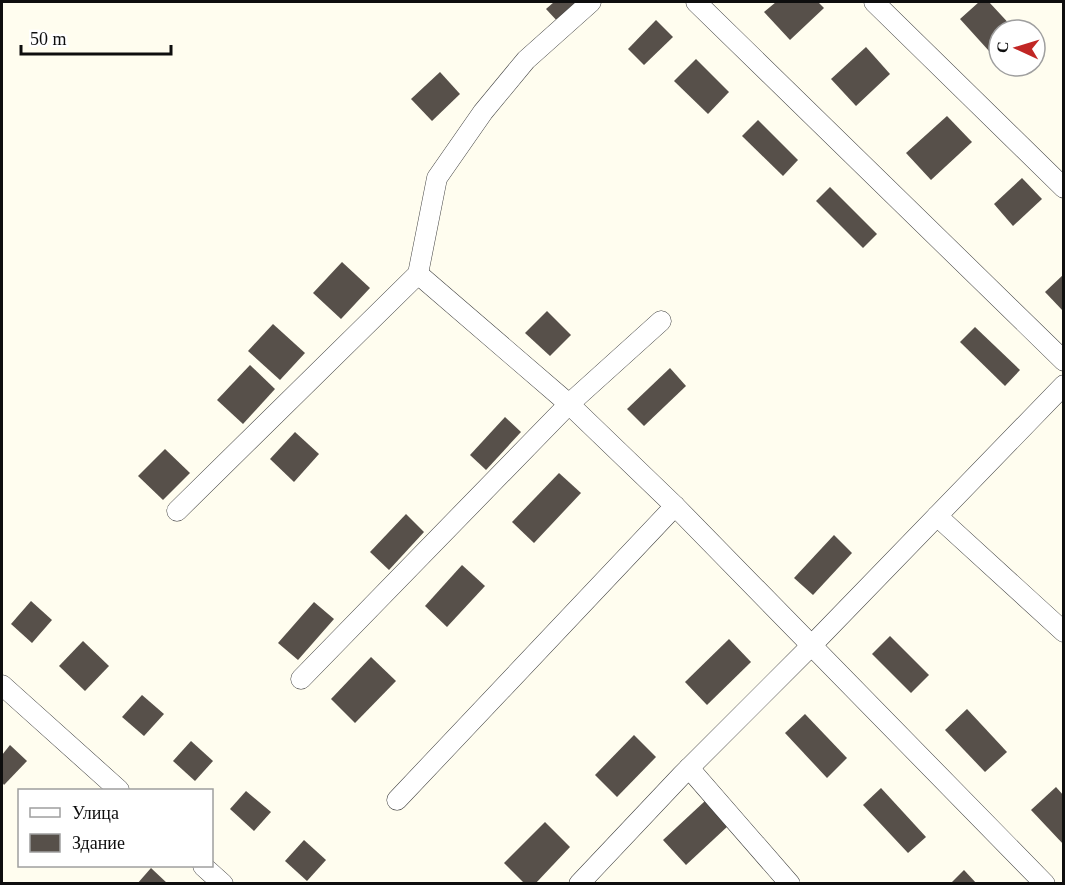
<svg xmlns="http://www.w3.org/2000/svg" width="1065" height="885" font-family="'Times New Roman',serif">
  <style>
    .building { fill: #57504a }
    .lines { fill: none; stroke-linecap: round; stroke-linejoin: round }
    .street-casing { stroke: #414141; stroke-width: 21 }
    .street { stroke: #fff; stroke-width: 20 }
  </style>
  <rect width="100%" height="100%" fill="#fffdef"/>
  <g class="building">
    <path d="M 554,2 L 577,2 L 559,23 L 546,9 Z"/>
    <path d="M 776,2 L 818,2 L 824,8 L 790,40 L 764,12 Z"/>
    <path d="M 979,2 L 989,2 L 1014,29 L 1012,30 L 999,30 L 999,41 L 989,51 L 960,19 Z"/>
    <path d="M 656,20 L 673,37 L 644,65 L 628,49 Z"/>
    <path d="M 866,47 L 890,74 L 856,106 L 831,79 Z"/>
    <path d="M 696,59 L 729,92 L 708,114 L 674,81 Z"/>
    <path d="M 440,72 L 460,94 L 432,121 L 411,99 Z"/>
    <path d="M 947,116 L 972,142 L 931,180 L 906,153 Z"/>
    <path d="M 758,120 L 798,160 L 783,176 L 742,136 Z"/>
    <path d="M 1022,178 L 1042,199 L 1013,226 L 994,204 Z"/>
    <path d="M 830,187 L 877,234 L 863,248 L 816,201 Z"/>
    <path d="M 342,262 L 370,288 L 341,319 L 313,293 Z"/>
    <path d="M 1064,274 L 1064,312 L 1045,292 Z"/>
    <path d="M 547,311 L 571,335 L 550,356 L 525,333 Z"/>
    <path d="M 273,324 L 305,353 L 280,380 L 248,351 Z"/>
    <path d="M 975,327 L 1020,370 L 1005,386 L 960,342 Z"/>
    <path d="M 250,365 L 275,389 L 243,424 L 217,400 Z"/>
    <path d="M 670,368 L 686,386 L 644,426 L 627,409 Z"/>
    <path d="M 505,417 L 521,432 L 486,470 L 470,455 Z"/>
    <path d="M 295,432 L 319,454 L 294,482 L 270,459 Z"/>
    <path d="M 165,449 L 190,473 L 163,500 L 138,476 Z"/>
    <path d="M 559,473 L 581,493 L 534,543 L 512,522 Z"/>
    <path d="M 406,514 L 424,532 L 389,570 L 370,552 Z"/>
    <path d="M 834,535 L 852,553 L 813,595 L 794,578 Z"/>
    <path d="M 462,565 L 485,586 L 447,627 L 425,606 Z"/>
    <path d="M 31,601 L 52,620 L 32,643 L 11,624 Z"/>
    <path d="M 314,602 L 334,619 L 298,660 L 278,643 Z"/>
    <path d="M 890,636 L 929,675 L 911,693 L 872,654 Z"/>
    <path d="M 729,639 L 751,662 L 707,705 L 685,682 Z"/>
    <path d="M 83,641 L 109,666 L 85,691 L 59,666 Z"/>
    <path d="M 371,657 L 396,681 L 355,723 L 331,699 Z"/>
    <path d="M 142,695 L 164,714 L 144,736 L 122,717 Z"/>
    <path d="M 967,709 L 1007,752 L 985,772 L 945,730 Z"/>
    <path d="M 805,714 L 847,758 L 827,778 L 785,733 Z"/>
    <path d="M 634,735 L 656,757 L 617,797 L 595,775 Z"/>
    <path d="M 191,741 L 213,761 L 195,781 L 173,761 Z"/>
    <path d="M 10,745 L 27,761 L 4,785 L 2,782 L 2,755 Z"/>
    <path d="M 1056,787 L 1064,796 L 1064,845 L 1031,810 Z"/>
    <path d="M 881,788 L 926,837 L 908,853 L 863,805 Z"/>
    <path d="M 246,791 L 271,812 L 254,831 L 230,809 Z"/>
    <path d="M 705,801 L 728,826 L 686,865 L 663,840 Z"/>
    <path d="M 545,822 L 570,847 L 535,884 L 525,884 L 504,863 Z"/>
    <path d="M 304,840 L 326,860 L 307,881 L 285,861 Z"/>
    <path d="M 151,868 L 168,884 L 137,884 Z"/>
    <path d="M 964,870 L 977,884 L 950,884 Z"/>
  </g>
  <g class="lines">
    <g class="street-casing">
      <g id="street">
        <path d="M 696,2 L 1064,361"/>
        <path d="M 874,2 L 1064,188"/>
        <path d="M 418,274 L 569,404 L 675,506 L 1045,884"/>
        <path d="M 177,511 L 418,274 L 437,178 L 483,112 L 526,60 L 591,2"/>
        <path d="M 937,516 L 1064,632"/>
        <path d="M 301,679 L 569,404 L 661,321"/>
        <path d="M 2,685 L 119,790"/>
        <path d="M 689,768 L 790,884"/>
        <path d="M 397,800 L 675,506"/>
        <path d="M 203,866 L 223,884"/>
        <path d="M 579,884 L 681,776 L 812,645 L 1064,385"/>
      </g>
    </g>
    <use href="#street" class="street"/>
  </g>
  <rect width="1065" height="885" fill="none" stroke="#0e0e0e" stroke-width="6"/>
  <rect x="18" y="789" width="195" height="78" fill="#ffffff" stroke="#9f9f9f" stroke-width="1.5"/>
  <rect x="30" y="808" width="30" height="9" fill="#ffffff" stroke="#9f9f9f" stroke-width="1.5"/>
  <text x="72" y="819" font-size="18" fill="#0e0e0e">Улица</text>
  <rect x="30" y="834" width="30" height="18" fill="#57504a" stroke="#9f9f9f" stroke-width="1.5"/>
  <text x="72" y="849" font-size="18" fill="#0e0e0e">Здание</text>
  <g transform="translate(1017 48) rotate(274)"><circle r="28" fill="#ffffff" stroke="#9f9f9f" stroke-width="1.5"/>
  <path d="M0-4.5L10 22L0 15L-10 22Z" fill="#c12624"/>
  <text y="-9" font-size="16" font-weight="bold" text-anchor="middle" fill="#0e0e0e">С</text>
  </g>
  <path d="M21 45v9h150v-9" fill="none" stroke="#0e0e0e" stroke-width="3"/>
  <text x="30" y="45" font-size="18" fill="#0e0e0e" stroke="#ffffff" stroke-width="4.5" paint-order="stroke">50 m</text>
</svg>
